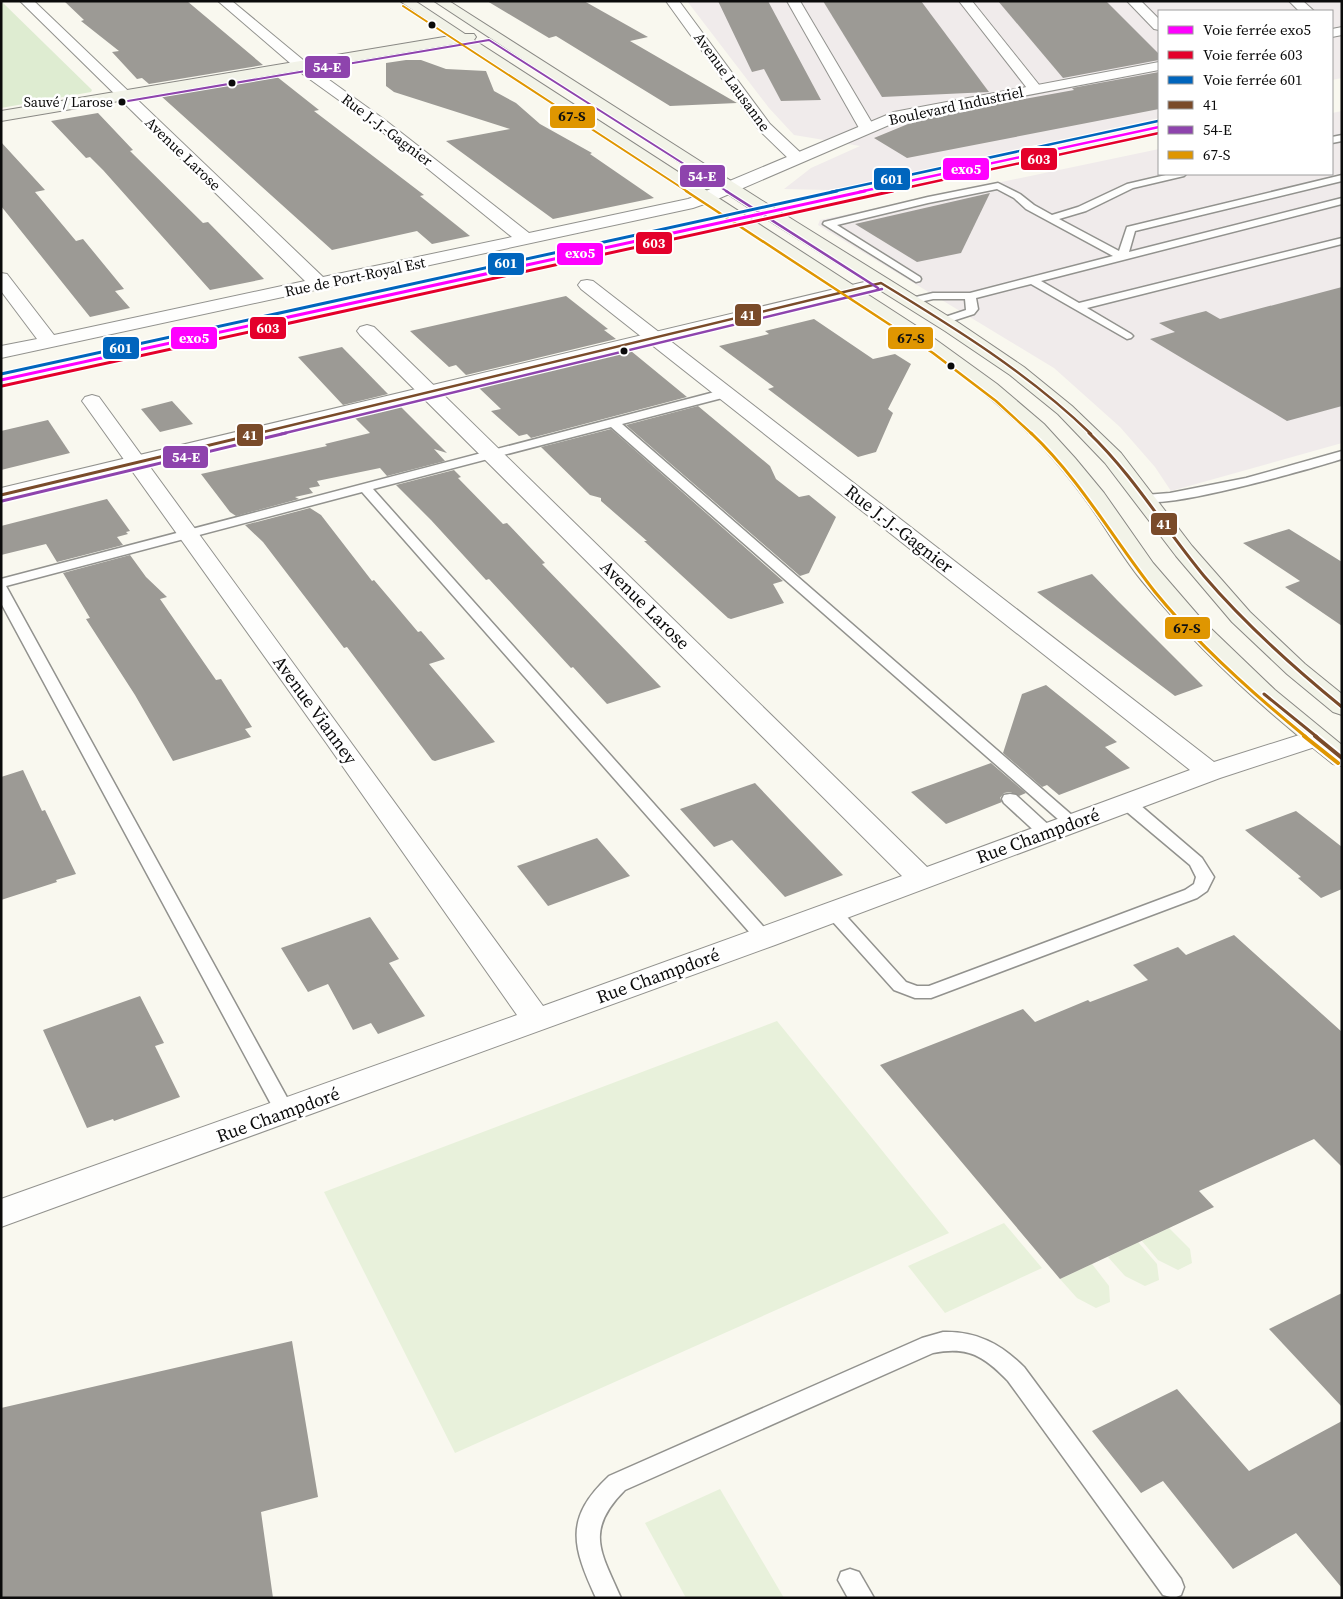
<svg xmlns="http://www.w3.org/2000/svg" width="1343" height="1599" font-family="'Source Serif 4',serif">
  <style>
    .industrial { fill: #f0ebeb }
    .green { fill: #deecd1 }
    .pitch { fill: #e8f1db }
    .building { fill: #9c9a95 }
    .lines { fill: none; stroke-linecap: round; stroke-linejoin: round }
    .service-casing { stroke: #92928e; stroke-width: 3 }
    .minor-casing { stroke: #92928e; stroke-width: 2 }
    .tertiary-casing { stroke: #92928e; stroke-width: 2 }
    .secondary-casing { stroke: #898884; stroke-width: 2 }
    .service { fill: #fefefd; fill-rule: evenodd }
    .minor { fill: #fefefd; fill-rule: evenodd }
    .tertiary { fill: #fefefd; fill-rule: evenodd }
    .secondary { fill: #f2f3e8; fill-rule: evenodd }
    .bus-1-far2-casing { stroke: #fff; stroke-width: 5 }
    .bus-1-far1-casing { stroke: #fff; stroke-width: 6 }
    .bus-1-casing { stroke: #fff; stroke-width: 8 }
    .bus-2-far2-casing { stroke: #fff; stroke-width: 4 }
    .bus-2-far1-casing { stroke: #fff; stroke-width: 5 }
    .bus-2-casing { stroke: #fff; stroke-width: 6 }
    .bus-3-far3-casing { stroke: #fff; stroke-width: 4 }
    .bus-3-far2-casing { stroke: #fff; stroke-width: 5 }
    .bus-3-far1-casing { stroke: #fff; stroke-width: 6 }
    .bus-3-casing { stroke: #fff; stroke-width: 8 }
    .bus-1-far2 { stroke: #7a4b2a; stroke-width: 2.5 }
    .bus-1-far1 { stroke: #7a4b2a; stroke-width: 3 }
    .bus-1 { stroke: #7a4b2a; stroke-width: 4 }
    .bus-2-far2 { stroke: #8e44ad; stroke-width: 2 }
    .bus-2-far1 { stroke: #8e44ad; stroke-width: 2.5 }
    .bus-2 { stroke: #8e44ad; stroke-width: 3 }
    .bus-3-far3 { stroke: #df9601; stroke-width: 2 }
    .bus-3-far2 { stroke: #df9601; stroke-width: 2.5 }
    .bus-3-far1 { stroke: #df9601; stroke-width: 3 }
    .bus-3 { stroke: #df9601; stroke-width: 4 }
    .rail-1-far1-casing { stroke: #fff; stroke-width: 4.5 }
    .rail-1-casing { stroke: #fff; stroke-width: 5.5 }
    .rail-2-far1-casing { stroke: #fff; stroke-width: 4.5 }
    .rail-2-casing { stroke: #fff; stroke-width: 5.5 }
    .rail-3-far1-casing { stroke: #fff; stroke-width: 4.5 }
    .rail-3-casing { stroke: #fff; stroke-width: 5.5 }
    .rail-1-far1 { stroke: #f0f; stroke-width: 2.5 }
    .rail-1 { stroke: #f0f; stroke-width: 3 }
    .rail-2-far1 { stroke: #e4002b; stroke-width: 2.5 }
    .rail-2 { stroke: #e4002b; stroke-width: 3 }
    .rail-3-far1 { stroke: #0065bd; stroke-width: 2.5 }
    .rail-3 { stroke: #0065bd; stroke-width: 3 }
    .bus-dot { fill: #0b0b0b; stroke: #fff; stroke-width: 2 }
    .labels { text-anchor: middle; stroke-width: 5; stroke-linejoin: round; paint-order: stroke }
    .far-bus-label { font-size: 14px; fill: #0b0b0b; stroke: #fff; text-anchor: end }
    .far-street-label { font-size: 15px; fill: #0b0b0b; stroke: #fff }
    .street-label { font-size: 18px; fill: #0b0b0b; stroke: #fff }
    .line-badge { stroke: #fff; stroke-width: 2 }
    .badge-label { font-size: 14px; text-anchor: middle; font-weight: bold; fill: #fff }
    .pale-badge-label { font-size: 14px; text-anchor: middle; font-weight: bold; fill: #111 }
  </style>
  <rect width="100%" height="100%" fill="#f9f8ef"/>
  <g class="industrial">
    <path d="M 687,1 L 1342,1 L 1342,78 L 1332,80 L 1332,11 L 1159,11 L 1159,118 L 830,190 L 784,189 L 811,168 L 860,146 L 794,135 L 769,108 Z"/>
    <path d="M 1342,111 L 1342,443 L 1171,491 L 1155,467 L 1120,427 L 1054,368 L 818,225 L 820,220 L 1159,149 L 1159,174 L 1332,174 L 1332,113 Z"/>
  </g>
  <path class="green" d="M 1,1 L 92,90 L 91,92 L 1,108 Z"/>
  <g class="pitch">
    <path d="M 777,1021 L 949,1233 L 455,1453 L 324,1192 Z"/>
    <path d="M 1004,1223 L 1042,1268 L 945,1313 L 908,1266 Z"/>
    <path d="M 1169,1228 L 1190,1249 L 1192,1263 L 1178,1270 L 1158,1260 L 1142,1241 Z"/>
    <path d="M 1138,1242 L 1157,1264 L 1159,1280 L 1145,1286 L 1125,1276 L 1108,1257 Z"/>
    <path d="M 1092,1264 L 1109,1286 L 1110,1302 L 1096,1308 L 1077,1298 L 1060,1279 Z"/>
    <path d="M 720,1489 L 784,1598 L 686,1598 L 645,1523 Z"/>
  </g>
  <g class="building">
    <path d="M 64,1 L 187,1 L 263,65 L 149,84 L 142,78 L 137,79 L 112,52 L 119,51 L 81,21 L 84,20 Z"/>
    <path d="M 487,1 L 584,1 L 648,37 L 630,41 L 737,103 L 670,106 L 556,36 L 549,38 Z"/>
    <path d="M 718,1 L 768,1 L 821,100 L 781,101 L 764,69 L 752,72 Z"/>
    <path d="M 823,1 L 921,1 L 989,92 L 882,97 Z"/>
    <path d="M 998,1 L 1106,1 L 1159,54 L 1159,60 L 1063,78 Z"/>
    <path d="M 406,60 L 421,60 L 446,69 L 486,71 L 494,91 L 516,103 L 540,124 L 592,153 L 590,154 L 654,198 L 553,219 L 446,141 L 510,129 L 394,92 L 386,86 L 386,63 Z"/>
    <path d="M 1159,72 L 1159,109 L 907,158 L 874,138 L 925,117 L 1074,90 L 1072,88 Z"/>
    <path d="M 276,76 L 319,110 L 314,111 L 424,195 L 420,196 L 470,236 L 432,244 L 417,231 L 332,250 L 161,96 Z"/>
    <path d="M 98,113 L 133,150 L 130,151 L 203,223 L 208,222 L 264,279 L 210,290 L 103,170 L 90,157 L 86,158 L 51,121 Z"/>
    <path d="M 1,142 L 45,190 L 35,192 L 76,241 L 83,239 L 124,289 L 115,291 L 130,308 L 90,317 L 1,206 Z"/>
    <path d="M 990,193 L 961,253 L 917,262 L 855,224 Z"/>
    <path d="M 1342,287 L 1342,406 L 1287,421 L 1150,339 L 1175,332 L 1159,323 L 1206,311 L 1220,319 Z"/>
    <path d="M 566,296 L 608,329 L 604,330 L 616,339 L 466,375 L 456,365 L 449,367 L 410,331 Z"/>
    <path d="M 814,319 L 873,359 L 895,354 L 911,364 L 888,409 L 893,413 L 876,452 L 858,457 L 768,389 L 774,387 L 719,346 L 769,334 L 765,331 Z"/>
    <path d="M 342,347 L 388,394 L 343,405 L 298,357 Z"/>
    <path d="M 631,351 L 687,397 L 531,438 L 527,434 L 519,436 L 491,411 L 501,409 L 479,388 Z"/>
    <path d="M 172,401 L 193,424 L 160,432 L 141,409 Z"/>
    <path d="M 698,406 L 770,466 L 776,479 L 799,497 L 809,495 L 836,517 L 809,573 L 800,576 L 626,425 Z"/>
    <path d="M 401,407 L 447,453 L 434,449 L 445,461 L 387,476 L 380,468 L 317,481 L 320,486 L 309,488 L 313,493 L 295,497 L 299,499 L 236,516 L 230,512 L 201,474 L 327,446 L 325,444 L 370,433 L 355,418 Z"/>
    <path d="M 48,420 L 70,453 L 1,470 L 1,431 Z"/>
    <path d="M 611,429 L 783,581 L 773,584 L 784,603 L 731,619 L 728,618 L 644,541 L 647,541 L 601,501 L 601,498 L 590,495 L 541,447 Z"/>
    <path d="M 454,470 L 461,477 L 458,478 L 503,524 L 507,523 L 545,563 L 542,564 L 661,687 L 607,704 L 573,667 L 571,668 L 489,579 L 486,580 L 431,520 L 396,485 Z"/>
    <path d="M 107,499 L 130,531 L 126,532 L 128,534 L 117,537 L 123,545 L 57,562 L 46,544 L 1,555 L 1,526 Z"/>
    <path d="M 310,508 L 321,515 L 372,581 L 374,580 L 418,632 L 421,631 L 445,659 L 429,664 L 495,742 L 435,761 L 432,760 L 347,647 L 344,648 L 263,542 L 245,525 Z"/>
    <path d="M 1289,529 L 1342,562 L 1342,626 L 1285,587 L 1300,581 L 1243,543 Z"/>
    <path d="M 130,555 L 146,577 L 167,597 L 160,599 L 216,680 L 221,679 L 252,727 L 245,729 L 251,737 L 173,761 L 135,695 L 86,619 L 90,618 L 63,573 Z"/>
    <path d="M 1092,574 L 1117,600 L 1203,686 L 1175,696 L 1037,592 Z"/>
    <path d="M 1046,685 L 1117,742 L 1105,747 L 1130,768 L 1059,795 L 1047,785 L 1042,787 L 1003,753 L 1022,694 Z"/>
    <path d="M 991,763 L 1026,793 L 1019,796 L 1010,792 L 1004,793 L 1000,798 L 1002,802 L 946,824 L 911,792 Z"/>
    <path d="M 23,770 L 42,811 L 45,810 L 76,874 L 56,880 L 57,882 L 1,900 L 1,777 Z"/>
    <path d="M 755,783 L 789,819 L 843,875 L 785,897 L 732,840 L 714,847 L 680,809 Z"/>
    <path d="M 1296,811 L 1342,847 L 1342,889 L 1321,898 L 1298,878 L 1301,877 L 1245,830 Z"/>
    <path d="M 597,838 L 630,876 L 548,906 L 517,866 Z"/>
    <path d="M 370,917 L 399,959 L 389,963 L 425,1016 L 378,1034 L 371,1023 L 353,1030 L 328,984 L 308,992 L 281,948 Z"/>
    <path d="M 1234,935 L 1342,1032 L 1342,1167 L 1314,1139 L 1199,1191 L 1214,1207 L 1060,1279 L 880,1065 L 1023,1009 L 1035,1022 L 1088,1000 L 1090,1002 L 1148,980 L 1133,965 L 1178,947 L 1186,955 Z"/>
    <path d="M 140,996 L 164,1043 L 155,1046 L 180,1097 L 114,1121 L 113,1119 L 87,1128 L 43,1030 Z"/>
    <path d="M 1342,1293 L 1342,1407 L 1269,1329 Z"/>
    <path d="M 292,1341 L 318,1497 L 261,1512 L 273,1598 L 1,1598 L 1,1408 Z"/>
    <path d="M 1177,1389 L 1249,1471 L 1342,1421 L 1342,1588 L 1296,1533 L 1233,1569 L 1163,1481 L 1141,1493 L 1092,1431 Z"/>
  </g>
  <g class="lines">
    <g class="service-casing">
      <g id="service">
        <path d="M 1342,135 L 1342,141 L 1332,143 L 1332,137 Z"/>
        <path d="M 1170,174 L 1186,174 L 1184,176 L 1133,188 L 1086,211 L 1059,219 L 1119,251 L 1127,227 L 1342,175 L 1342,181 L 1135,231 L 1129,252 L 1342,198 L 1342,204 L 1041,281 L 1079,303 L 1342,238 L 1342,244 L 1087,308 L 1131,334 L 1133,336 L 1131,338 L 1127,339 L 1031,284 L 976,298 L 978,309 L 974,314 L 943,324 L 939,323 L 937,321 L 939,319 L 966,310 L 965,299 L 933,299 L 911,304 L 907,303 L 905,301 L 907,299 L 933,293 L 970,293 L 1113,256 L 1026,209 L 1014,198 L 997,189 L 928,203 L 837,225 L 920,277 L 921,279 L 920,281 L 916,282 L 823,224 L 824,222 L 928,197 L 998,183 L 1020,194 L 1034,205 L 1052,215 L 1078,207 L 1127,184 Z"/>
        <path d="M 726,389 L 730,390 L 732,393 L 730,396 L 622,424 L 1081,823 L 1079,827 L 1073,828 L 1067,827 L 611,427 L 373,489 L 770,934 L 773,938 L 770,942 L 764,944 L 758,942 L 362,492 L 6,586 L 295,1112 L 292,1117 L 285,1119 L 278,1117 L 1,603 L 1,579 Z"/>
        <path d="M 1342,451 L 1342,459 C 1316,467 1152,515 1138,499 L 1145,495 L 1170,493 L 1246,478 Z"/>
        <path d="M 1010,794 L 1016,795 L 1053,829 L 1055,833 L 1053,837 L 1047,838 L 1041,837 L 1004,803 L 1002,799 L 1004,795 Z"/>
        <path d="M 1127,798 L 1133,799 L 1202,858 L 1214,877 L 1207,891 L 1197,898 L 931,998 L 915,998 L 894,990 L 824,912 L 827,908 L 833,906 L 839,908 L 906,982 L 917,986 L 929,986 L 1185,890 L 1194,884 L 1196,877 L 1190,865 L 1121,807 L 1119,803 L 1121,799 Z"/>
        <path d="M 943,1332 C 977,1331 1001,1344 1024,1367 L 1181,1579 L 1184,1587 L 1181,1595 L 1174,1598 L 1163,1595 L 1008,1381 C 984,1356 968,1346 933,1353 L 625,1490 C 584,1531 601,1552 621,1598 L 596,1598 C 572,1546 564,1518 609,1476 L 922,1338 Z"/>
        <path d="M 850,1569 L 859,1572 L 874,1598 L 848,1598 L 838,1580 L 841,1572 Z"/>
      </g>
    </g>
    <g class="minor-casing">
      <g id="minor">
        <path d="M 20,1 L 34,1 L 323,277 L 512,237 L 375,126 L 304,75 L 218,1 L 232,1 L 314,69 L 385,120 L 529,233 L 688,199 L 707,192 L 713,193 L 715,197 L 713,201 L 693,208 L 1,358 L 1,346 L 37,339 L 1,291 L 1,273 L 7,274 L 54,335 L 305,281 Z"/>
        <path d="M 666,1 L 679,1 L 770,124 L 803,155 L 805,158 L 803,161 L 791,161 L 759,130 Z"/>
        <path d="M 787,1 L 800,1 L 875,128 L 872,131 L 862,131 L 859,128 Z"/>
        <path d="M 959,1 L 972,1 L 1040,86 L 1042,89 L 1040,92 L 1030,92 Z"/>
        <path d="M 1127,1 L 1141,1 L 1159,19 L 1159,30 L 1154,29 Z"/>
        <path d="M 1289,1 L 1303,1 L 1314,11 L 1299,11 Z"/>
        <path d="M 587,280 L 593,281 L 1214,762 L 1315,730 L 1324,732 L 1328,738 L 1324,744 L 1220,778 L 775,945 L 1,1227 L 1,1199 L 517,1015 L 327,744 L 85,405 L 82,401 L 85,397 L 92,395 L 99,397 L 543,1006 L 902,876 L 360,335 L 357,331 L 360,327 L 367,325 L 374,327 L 927,867 L 1190,770 L 581,289 L 578,285 L 581,281 Z"/>
      </g>
    </g>
    <g class="tertiary-casing">
      <g id="tertiary">
        <path d="M 1342,27 L 1342,35 L 1332,37 L 1332,29 Z"/>
        <path d="M 1159,62 L 1159,70 L 903,119 L 713,201 L 701,201 L 699,197 L 701,193 L 894,112 Z"/>
        <path d="M 881,278 L 887,279 L 890,283 L 887,287 L 1,502 L 1,488 Z"/>
      </g>
    </g>
    <g class="secondary-casing">
      <g id="secondary">
        <path d="M 400,1 L 415,1 L 465,34 L 474,34 L 476,37 L 474,40 L 921,329 L 997,384 L 1044,424 L 1075,458 L 1104,493 L 1153,563 L 1204,622 L 1275,690 L 1342,745 L 1342,766 L 1333,764 C 1263,709 1198,650 1142,581 C 1123,558 1108,531 1090,506 C 1068,475 1043,445 1015,420 C 950,360 874,315 800,267 C 687,191 573,118 460,43 L 1,121 L 1,111 L 450,36 Z"/>
        <path d="M 434,1 L 449,1 L 761,200 L 959,323 L 1024,367 L 1072,406 L 1121,453 L 1192,546 L 1250,612 L 1305,664 L 1342,694 L 1342,715 L 1333,712 L 1287,674 L 1232,622 L 1176,556 L 1105,463 L 1058,414 L 1010,375 L 945,331 L 749,208 Z"/>
      </g>
    </g>
    <use href="#service" class="service"/>
    <use href="#minor" class="minor"/>
    <use href="#tertiary" class="tertiary"/>
    <use href="#secondary" class="secondary"/>
    <g class="bus-1-far2-casing">
      <path id="bus-1-far2" d="M 255,434 L 881,283 C 955,328 1028,373 1091,434"/>
    </g>
    <g class="bus-1-far1-casing">
      <g id="bus-1-far1">
        <path d="M 1089,433 C 1133,475 1165,529 1204,576 C 1245,624 1293,667 1342,707"/>
        <path d="M 1,495 L 260,433"/>
        <path d="M 1264,694 L 1317,737"/>
      </g>
    </g>
    <g class="bus-1-casing">
      <path id="bus-1" d="M 1315,736 L 1342,758"/>
    </g>
    <g class="bus-2-far2-casing">
      <path id="bus-2-far2" d="M 122,102 L 489,40 L 728,192"/>
    </g>
    <g class="bus-2-far1-casing">
      <g id="bus-2-far1">
        <path d="M 726,191 L 878,288"/>
        <path d="M 281,434 L 882,289"/>
      </g>
    </g>
    <g class="bus-2-casing">
      <path id="bus-2" d="M 2,501 L 286,433"/>
    </g>
    <g class="bus-3-far3-casing">
      <path id="bus-3-far3" d="M 403,6 L 688,192"/>
    </g>
    <g class="bus-3-far2-casing">
      <path id="bus-3-far2" d="M 686,191 L 933,353 L 996,401 L 1032,434"/>
    </g>
    <g class="bus-3-far1-casing">
      <path id="bus-3-far1" d="M 1031,433 C 1080,479 1113,539 1155,592 C 1199,646 1252,693 1306,737"/>
    </g>
    <g class="bus-3-casing">
      <path id="bus-3" d="M 1304,736 L 1338,763"/>
    </g>
    <use href="#bus-1-far2" class="bus-1-far2"/>
    <use href="#bus-1-far1" class="bus-1-far1"/>
    <use href="#bus-1" class="bus-1"/>
    <use href="#bus-2-far2" class="bus-2-far2"/>
    <use href="#bus-2-far1" class="bus-2-far1"/>
    <use href="#bus-2" class="bus-2"/>
    <use href="#bus-3-far3" class="bus-3-far3"/>
    <use href="#bus-3-far2" class="bus-3-far2"/>
    <use href="#bus-3-far1" class="bus-3-far1"/>
    <use href="#bus-3" class="bus-3"/>
    <g class="rail-1-far1-casing">
      <path id="rail-1-far1" d="M 859,192 L 1159,127"/>
    </g>
    <g class="rail-1-casing">
      <path id="rail-1" d="M 1,380 L 865,191"/>
    </g>
    <g class="rail-2-far1-casing">
      <path id="rail-2-far1" d="M 887,192 L 1159,133"/>
    </g>
    <g class="rail-2-casing">
      <path id="rail-2" d="M 2,386 L 893,191"/>
    </g>
    <g class="rail-3-far1-casing">
      <path id="rail-3-far1" d="M 831,192 L 1158,121"/>
    </g>
    <g class="rail-3-casing">
      <path id="rail-3" d="M 1,374 L 837,191"/>
    </g>
    <use href="#rail-1-far1" class="rail-1-far1"/>
    <use href="#rail-1" class="rail-1"/>
    <use href="#rail-2-far1" class="rail-2-far1"/>
    <use href="#rail-2" class="rail-2"/>
    <use href="#rail-3-far1" class="rail-3-far1"/>
    <use href="#rail-3" class="rail-3"/>
  </g>
  <g class="bus-dot">
    <circle cx="432" cy="25" r="4.5"/>
    <circle cx="232" cy="83" r="4.5"/>
    <circle cx="122" cy="102" r="4.5"/>
    <circle cx="624" cy="351" r="4.5"/>
    <circle cx="951" cy="366" r="4.5"/>
  </g>
  <g class="labels">
    <g class="far-bus-label">
      <text x="113" y="107">Sauvé / Larose</text>
    </g>
    <g class="far-street-label">
      <text transform="translate(732 82) rotate(54)" y="5">Avenue Lausanne</text>
      <text transform="translate(956 106) rotate(-12)" y="5">Boulevard Industriel</text>
      <text transform="translate(387 130) rotate(37)" y="5">Rue J.-J.-Gagnier</text>
      <text transform="translate(183 154) rotate(44)" y="5">Avenue Larose</text>
      <text transform="translate(355 277) rotate(-12)" y="5">Rue de Port-Royal Est</text>
    </g>
    <g class="street-label">
      <text transform="translate(899 529) rotate(38)" y="6">Rue J.-J.-Gagnier</text>
      <text transform="translate(645 605) rotate(45)" y="6">Avenue Larose</text>
      <text transform="translate(315 710) rotate(54)" y="6">Avenue Vianney</text>
      <text transform="translate(1038 836) rotate(-20)" y="6">Rue Champdoré</text>
      <text transform="translate(658 976) rotate(-20)" y="6">Rue Champdoré</text>
      <text transform="translate(278 1115) rotate(-20)" y="6">Rue Champdoré</text>
    </g>
  </g>
  <g class="line-badge">
    <rect x="304" y="55" width="47" height="24" rx="5" fill="#8e44ad"/>
    <rect x="549" y="105" width="47" height="24" rx="5" fill="#df9601"/>
    <rect x="1020" y="147" width="38" height="24" rx="5" fill="#e4002b"/>
    <rect x="942" y="157" width="48" height="24" rx="5" fill="#f0f"/>
    <rect x="679" y="164" width="47" height="24" rx="5" fill="#8e44ad"/>
    <rect x="873" y="167" width="38" height="24" rx="5" fill="#0065bd"/>
    <rect x="635" y="231" width="38" height="24" rx="5" fill="#e4002b"/>
    <rect x="556" y="242" width="48" height="24" rx="5" fill="#f0f"/>
    <rect x="487" y="252" width="38" height="24" rx="5" fill="#0065bd"/>
    <rect x="734" y="303" width="28" height="24" rx="5" fill="#7a4b2a"/>
    <rect x="249" y="316" width="38" height="24" rx="5" fill="#e4002b"/>
    <rect x="887" y="326" width="47" height="24" rx="5" fill="#df9601"/>
    <rect x="170" y="326" width="48" height="24" rx="5" fill="#f0f"/>
    <rect x="102" y="336" width="38" height="24" rx="5" fill="#0065bd"/>
    <rect x="236" y="423" width="28" height="24" rx="5" fill="#7a4b2a"/>
    <rect x="162" y="445" width="47" height="24" rx="5" fill="#8e44ad"/>
    <rect x="1150" y="512" width="28" height="24" rx="5" fill="#7a4b2a"/>
    <rect x="1164" y="616" width="47" height="24" rx="5" fill="#df9601"/>
  </g>
  <g class="badge-label">
    <text x="327" y="72">54-E</text>
    <text x="1039" y="164">603</text>
    <text x="966" y="174">exo5</text>
    <text x="702" y="181">54-E</text>
    <text x="892" y="184">601</text>
    <text x="654" y="248">603</text>
    <text x="580" y="258">exo5</text>
    <text x="506" y="268">601</text>
    <text x="748" y="320">41</text>
    <text x="268" y="333">603</text>
    <text x="194" y="343">exo5</text>
    <text x="121" y="353">601</text>
    <text x="250" y="440">41</text>
    <text x="186" y="462">54-E</text>
    <text x="1164" y="529">41</text>
  </g>
  <g class="pale-badge-label">
    <text x="572" y="121">67-S</text>
    <text x="911" y="343">67-S</text>
    <text x="1187" y="633">67-S</text>
  </g>
  <rect width="1343" height="1599" fill="none" stroke="#0b0b0b" stroke-width="5"/>
  <rect x="1158" y="10" width="175" height="165" fill="#ffffff" stroke="#9d9d9d"/>
  <rect x="1168" y="26" width="25" height="8" fill="#ff00ff" stroke="#9d9d9d"/>
  <text x="1203" y="35" font-size="15" fill="#0b0b0b">Voie ferrée exo5</text>
  <rect x="1168" y="51" width="25" height="8" fill="#e4002b" stroke="#9d9d9d"/>
  <text x="1203" y="60" font-size="15" fill="#0b0b0b">Voie ferrée 603</text>
  <rect x="1168" y="76" width="25" height="8" fill="#0065bd" stroke="#9d9d9d"/>
  <text x="1203" y="85" font-size="15" fill="#0b0b0b">Voie ferrée 601</text>
  <rect x="1168" y="101" width="25" height="8" fill="#7a4b2a" stroke="#9d9d9d"/>
  <text x="1203" y="110" font-size="15" fill="#0b0b0b">41</text>
  <rect x="1168" y="126" width="25" height="8" fill="#8e44ad" stroke="#9d9d9d"/>
  <text x="1203" y="135" font-size="15" fill="#0b0b0b">54-E</text>
  <rect x="1168" y="151" width="25" height="8" fill="#df9601" stroke="#9d9d9d"/>
  <text x="1203" y="160" font-size="15" fill="#0b0b0b">67-S</text>
</svg>
